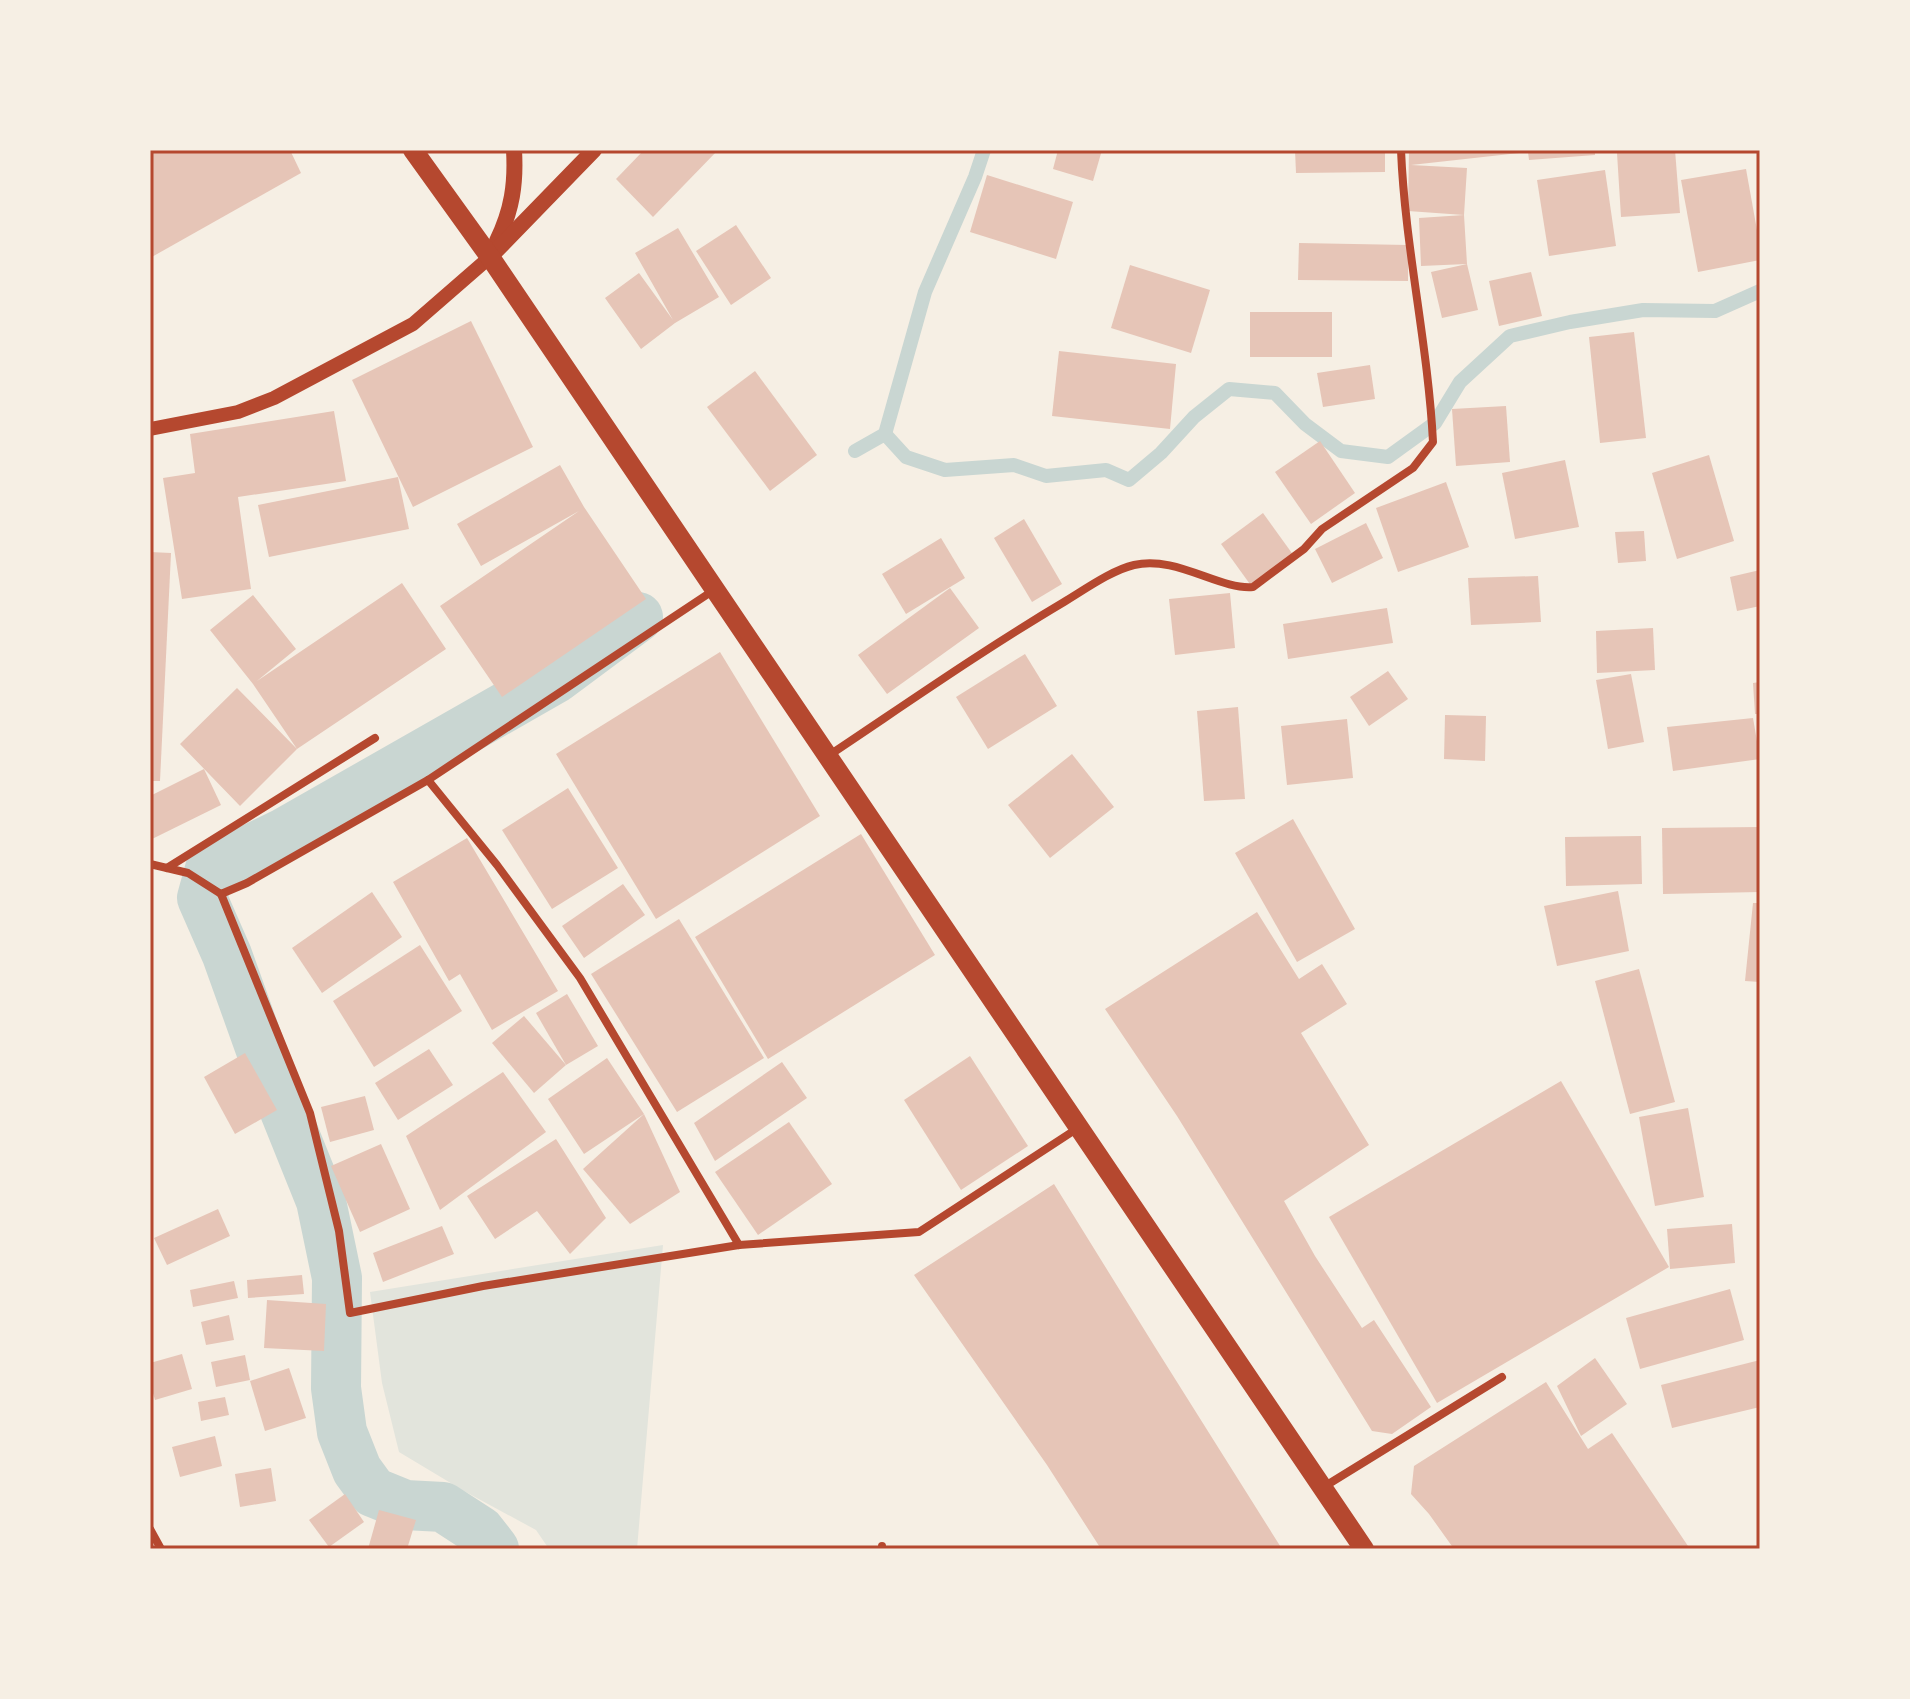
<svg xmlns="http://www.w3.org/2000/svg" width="1910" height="1699" font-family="'Roboto Condensed',sans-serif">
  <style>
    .green { fill: #e2e4dc }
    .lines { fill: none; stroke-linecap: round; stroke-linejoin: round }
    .stream { stroke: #c9d6d2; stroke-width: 14 }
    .canal { stroke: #c9d6d2; stroke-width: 50 }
    .building { fill: #e6c5b7 }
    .minor { stroke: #b5482f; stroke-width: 8 }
    .tertiary { stroke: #b5482f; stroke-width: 14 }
    .secondary { stroke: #b5482f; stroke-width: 16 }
    .primary { stroke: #b5482f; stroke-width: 20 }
    .neatline { fill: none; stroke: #b5482f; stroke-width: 3 }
  </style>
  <rect width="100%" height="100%" fill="#f6efe4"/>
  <path class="green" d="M 663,1245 L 637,1549 L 549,1549 L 536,1530 L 464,1491 L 399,1452 L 382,1383 L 370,1292 Z"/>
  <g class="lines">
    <g class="stream">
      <path d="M 885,434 L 906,457 L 945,470 L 1014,465 L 1046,476 L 1106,470 L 1129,480 L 1161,453 L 1194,417 L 1229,389 L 1275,393 L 1305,424 L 1341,451 L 1388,457 L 1435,423 L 1460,382 L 1510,336 L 1570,322 L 1643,310 L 1715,311 L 1760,291"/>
      <path d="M 855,451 L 885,434 L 925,292 L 975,177 L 984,150"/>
    </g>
    <path class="canal" d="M 494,1549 L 480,1531 L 443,1507 L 405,1505 L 373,1492 L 357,1470 L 342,1432 L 336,1388 L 337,1278 L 321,1201 L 266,1064 L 227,955 L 202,898 L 210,869 L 284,833 L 556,678 L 638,617"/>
  </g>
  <g class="building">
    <path d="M 150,150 L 290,150 L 301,173 L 150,258 Z"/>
    <path d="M 644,150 L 718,150 L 653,217 L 616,179 Z"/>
    <path d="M 1058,150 L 1102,150 L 1093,181 L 1053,169 Z"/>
    <path d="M 1295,150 L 1385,150 L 1385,172 L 1296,173 Z"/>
    <path d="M 1409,150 L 1595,150 L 1595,155 L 1529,160 L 1528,152 L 1411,165 L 1467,168 L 1464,215 L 1467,264 L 1478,310 L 1442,318 L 1431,272 L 1467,264 L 1421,266 L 1419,218 L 1464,215 L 1408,211 Z"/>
    <path d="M 1675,150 L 1680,213 L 1621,217 L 1617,153 Z"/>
    <path d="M 1746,169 L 1760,247 L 1760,260 L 1698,272 L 1681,180 Z"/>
    <path d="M 1605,170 L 1616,246 L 1549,256 L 1537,180 Z"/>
    <path d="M 987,175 L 1073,202 L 1056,259 L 970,232 Z"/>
    <path d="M 736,225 L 771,278 L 731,305 L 696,251 Z"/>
    <path d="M 678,228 L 719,297 L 675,323 L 641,349 L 605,298 L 639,273 L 673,320 L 635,253 Z"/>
    <path d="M 1299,243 L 1408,245 L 1408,281 L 1298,280 Z"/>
    <path d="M 1130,265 L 1210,290 L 1191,353 L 1111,328 Z"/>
    <path d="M 1531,272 L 1542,316 L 1499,326 L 1489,281 Z"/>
    <rect x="1250" y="312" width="82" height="45"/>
    <path d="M 471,321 L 533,447 L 413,507 L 352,380 Z"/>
    <path d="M 1634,332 L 1646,438 L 1600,443 L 1589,337 Z"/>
    <path d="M 1059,351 L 1176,364 L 1170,429 L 1052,416 Z"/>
    <path d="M 1370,365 L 1375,399 L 1323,407 L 1317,373 Z"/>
    <path d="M 755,371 L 817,455 L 770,491 L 707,407 Z"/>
    <path d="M 1506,406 L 1510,462 L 1456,466 L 1452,409 Z"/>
    <path d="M 334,411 L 346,481 L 238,497 L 251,589 L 182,599 L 163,478 L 195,473 L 190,434 Z"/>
    <path d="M 1320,441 L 1355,493 L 1311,524 L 1275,472 Z"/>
    <path d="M 1709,455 L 1734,541 L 1677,559 L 1652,473 Z"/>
    <path d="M 1565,460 L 1579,527 L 1515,539 L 1502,473 Z"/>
    <path d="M 560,465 L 584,507 L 646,599 L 502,697 L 440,606 L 579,511 L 481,566 L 457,524 Z"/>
    <path d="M 398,477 L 409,529 L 269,557 L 258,505 Z"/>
    <path d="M 1446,482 L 1469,547 L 1398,572 L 1376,508 Z"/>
    <path d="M 1263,513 L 1294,556 L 1252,587 L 1221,544 Z"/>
    <path d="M 1024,519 L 1062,584 L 1032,602 L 994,538 Z"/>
    <path d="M 1366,523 L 1383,558 L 1332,583 L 1315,549 Z"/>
    <path d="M 1644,531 L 1646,561 L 1618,563 L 1615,532 Z"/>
    <path d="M 941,538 L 965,578 L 906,614 L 882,574 Z"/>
    <path d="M 150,552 L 171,553 L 160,781 L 150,781 Z"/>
    <path d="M 1760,570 L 1760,606 L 1737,611 L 1730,577 Z"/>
    <path d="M 1538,576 L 1541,622 L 1471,625 L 1468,578 Z"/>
    <path d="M 402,583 L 446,649 L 297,749 L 240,806 L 180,744 L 237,688 L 297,749 L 253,684 L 210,630 L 253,595 L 296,649 L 257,681 Z"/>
    <path d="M 950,588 L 979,628 L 887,694 L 858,655 Z"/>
    <path d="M 1230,593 L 1235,648 L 1175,655 L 1169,599 Z"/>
    <path d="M 1387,608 L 1393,643 L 1288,659 L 1283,624 Z"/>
    <path d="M 1653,628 L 1655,670 L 1597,673 L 1596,631 Z"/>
    <path d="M 720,652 L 820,816 L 656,919 L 556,754 Z"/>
    <path d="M 1025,654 L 1057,706 L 988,749 L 956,697 Z"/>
    <path d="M 1388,671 L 1408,699 L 1369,726 L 1350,697 Z"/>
    <path d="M 1631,674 L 1644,742 L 1608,749 L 1596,680 Z"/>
    <path d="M 1760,682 L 1760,714 L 1755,714 L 1753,683 Z"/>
    <path d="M 1238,707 L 1245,799 L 1204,801 L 1197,711 Z"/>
    <path d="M 1445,715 L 1486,716 L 1485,761 L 1444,759 Z"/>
    <path d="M 1753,718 L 1760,759 L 1673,771 L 1667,727 Z"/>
    <path d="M 1347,719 L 1353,778 L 1287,785 L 1281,726 Z"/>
    <path d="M 1072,754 L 1114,807 L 1050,858 L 1008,805 Z"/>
    <path d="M 204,769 L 221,805 L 150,840 L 150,796 Z"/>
    <path d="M 568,788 L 618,868 L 552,909 L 502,830 Z"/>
    <path d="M 1293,819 L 1355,929 L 1297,962 L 1235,853 Z"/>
    <path d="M 1760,827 L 1760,892 L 1663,894 L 1662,828 Z"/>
    <path d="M 861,834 L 935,955 L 768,1059 L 695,937 Z"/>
    <path d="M 1641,836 L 1642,884 L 1566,886 L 1565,837 Z"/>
    <path d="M 467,838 L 558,991 L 492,1030 L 460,974 L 449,981 L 393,882 Z"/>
    <path d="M 623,884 L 645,915 L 584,958 L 562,926 Z"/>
    <path d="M 1618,891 L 1629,951 L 1557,966 L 1544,906 Z"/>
    <path d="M 372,892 L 402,937 L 322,993 L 292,948 Z"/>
    <path d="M 1753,903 L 1760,903 L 1760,982 L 1745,981 Z"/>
    <path d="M 1257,912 L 1299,979 L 1322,964 L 1347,1004 L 1301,1033 L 1369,1145 L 1284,1201 L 1315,1256 L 1362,1328 L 1374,1320 L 1431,1407 L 1392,1434 L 1372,1431 L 1177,1116 L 1105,1009 Z"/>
    <path d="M 679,919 L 764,1058 L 677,1112 L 591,974 Z"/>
    <path d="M 420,945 L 462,1011 L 374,1067 L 333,1001 Z"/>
    <path d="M 1639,969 L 1675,1102 L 1630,1114 L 1595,981 Z"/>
    <path d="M 567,994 L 598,1046 L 566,1065 L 536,1013 Z"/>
    <path d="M 524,1016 L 566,1065 L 534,1093 L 492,1043 Z"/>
    <path d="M 429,1049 L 453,1085 L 398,1120 L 375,1083 Z"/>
    <path d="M 245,1053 L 277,1110 L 235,1134 L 204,1077 Z"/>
    <path d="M 970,1056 L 1028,1146 L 961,1190 L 904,1100 Z"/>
    <path d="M 607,1058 L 644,1114 L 584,1154 L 548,1099 Z"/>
    <path d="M 782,1062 L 807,1098 L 715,1161 L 694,1123 Z"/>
    <path d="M 503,1072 L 546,1132 L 440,1210 L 406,1136 Z"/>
    <path d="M 1561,1081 L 1669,1267 L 1437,1403 L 1329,1217 Z"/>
    <path d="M 365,1096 L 374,1130 L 330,1142 L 321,1107 Z"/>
    <path d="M 1688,1108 L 1704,1197 L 1655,1206 L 1639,1117 Z"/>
    <path d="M 644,1114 L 680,1192 L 630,1224 L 583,1169 Z"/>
    <path d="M 789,1122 L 832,1184 L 758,1235 L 715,1172 Z"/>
    <path d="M 556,1139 L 606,1218 L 570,1254 L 537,1211 L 495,1239 L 467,1196 Z"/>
    <path d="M 381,1144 L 410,1209 L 360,1232 L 331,1166 Z"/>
    <path d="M 1054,1184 L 1155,1347 L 1282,1549 L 1101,1549 L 1047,1465 L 914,1275 Z"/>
    <path d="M 218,1209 L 230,1236 L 167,1265 L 154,1238 Z"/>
    <path d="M 1732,1224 L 1735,1263 L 1670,1269 L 1667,1229 Z"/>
    <path d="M 442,1226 L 454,1254 L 383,1282 L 373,1253 Z"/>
    <path d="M 302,1275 L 304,1294 L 248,1298 L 247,1280 Z"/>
    <path d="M 234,1281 L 238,1298 L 193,1307 L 190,1290 Z"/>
    <path d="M 1730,1289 L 1744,1340 L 1640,1369 L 1626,1318 Z"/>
    <path d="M 267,1300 L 326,1304 L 324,1351 L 264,1348 Z"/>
    <path d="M 229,1315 L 234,1340 L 206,1345 L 201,1322 Z"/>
    <path d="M 182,1354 L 192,1389 L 155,1400 L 150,1383 L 150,1363 Z"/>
    <path d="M 245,1355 L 250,1380 L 216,1387 L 211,1362 Z"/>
    <path d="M 1595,1358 L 1627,1404 L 1581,1436 L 1557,1386 Z"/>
    <path d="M 1760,1360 L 1760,1407 L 1672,1428 L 1661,1385 Z"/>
    <path d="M 289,1368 L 306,1418 L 265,1431 L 250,1381 Z"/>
    <path d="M 1546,1382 L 1588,1449 L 1612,1433 L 1690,1549 L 1454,1549 L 1429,1514 L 1411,1494 L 1414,1466 Z"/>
    <path d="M 225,1397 L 229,1415 L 201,1421 L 198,1402 Z"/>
    <path d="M 215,1436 L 222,1466 L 180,1477 L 172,1447 Z"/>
    <path d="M 271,1468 L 276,1501 L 240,1507 L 235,1474 Z"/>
    <path d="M 345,1494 L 364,1522 L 329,1547 L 309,1520 Z"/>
    <path d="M 379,1510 L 416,1520 L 407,1549 L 368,1549 Z"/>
  </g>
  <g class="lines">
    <g class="minor">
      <path d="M 828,756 C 906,704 983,650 1064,602 C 1084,590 1112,570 1134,565 C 1176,555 1219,590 1253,587 L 1304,549 L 1322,529 L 1413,468 L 1433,442 C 1428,344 1405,248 1401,150"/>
      <path d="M 428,780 L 497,865 L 580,978 L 739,1245"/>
      <path d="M 150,864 L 188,873 L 221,894 L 247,883 L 428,780 L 714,590"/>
      <path d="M 167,868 L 375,738"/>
      <path d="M 221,894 L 310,1113 L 339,1231 L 350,1313 L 483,1286 L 739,1245 L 919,1232 L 1078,1128"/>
      <path d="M 1322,1488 L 1502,1377"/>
      <path d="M 150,1529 L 161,1549"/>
      <path d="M 882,1549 L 882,1546"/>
    </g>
    <path class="tertiary" d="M 150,429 L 238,412 L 274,398 L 413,324 L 490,257"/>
    <g class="secondary">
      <path d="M 497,241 C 512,210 516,184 514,150"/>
      <path d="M 490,257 L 594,150"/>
    </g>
    <path class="primary" d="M 413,150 L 490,257 L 1364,1549"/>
  </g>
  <rect width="1910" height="1699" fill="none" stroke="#f6efe4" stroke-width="304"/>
  <rect x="152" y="152" width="1606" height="1395" class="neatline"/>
</svg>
